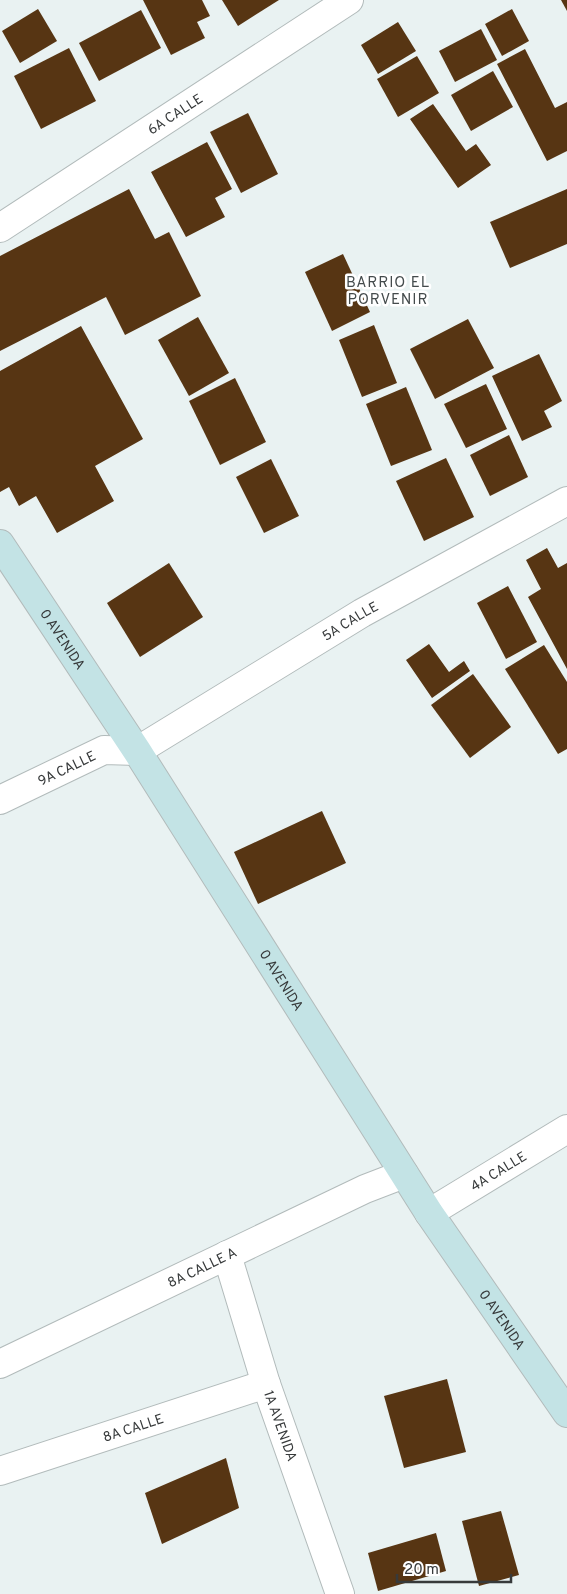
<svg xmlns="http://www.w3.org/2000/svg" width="567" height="1594" font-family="Overpass,sans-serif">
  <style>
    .building { fill: #573513 }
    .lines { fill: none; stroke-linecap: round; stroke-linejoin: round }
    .street-casing { stroke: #b2bbbb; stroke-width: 30 }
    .secondary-casing { stroke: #b2bbbb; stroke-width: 30 }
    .street { stroke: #fff; stroke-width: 28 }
    .secondary { stroke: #c3e3e5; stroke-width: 28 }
    .labels { text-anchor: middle; stroke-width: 5; stroke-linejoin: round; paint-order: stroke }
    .street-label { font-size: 14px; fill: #373a3b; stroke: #fff }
    .neighbourhood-label { font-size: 15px; letter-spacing: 1px; fill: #444b4c; stroke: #fff }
  </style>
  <rect width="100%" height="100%" fill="#e9f2f2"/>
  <g class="building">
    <path d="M 143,0 L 202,0 L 210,16 L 197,22 L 205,38 L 171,55 Z"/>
    <path d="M 222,0 L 279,0 L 238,26 Z"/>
    <path d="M 561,0 L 567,0 L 567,11 Z"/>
    <path d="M 38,9 L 57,41 L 20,63 L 2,31 Z"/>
    <path d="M 512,9 L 529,41 L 502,56 L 485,24 Z"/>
    <path d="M 141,10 L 161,48 L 99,81 L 79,43 Z"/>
    <path d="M 398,22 L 416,51 L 378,74 L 361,45 Z"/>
    <path d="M 481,29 L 497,60 L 455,82 L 439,51 Z"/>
    <path d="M 69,48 L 96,101 L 41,129 L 14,76 Z"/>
    <path d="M 525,49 L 555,108 L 567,102 L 567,151 L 547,161 L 497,64 Z"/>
    <path d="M 417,56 L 439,93 L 398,117 L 377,79 Z"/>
    <path d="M 493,71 L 513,107 L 471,131 L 451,95 Z"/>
    <path d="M 433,104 L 466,151 L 476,144 L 491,165 L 458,188 L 410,119 Z"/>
    <path d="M 248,113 L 278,174 L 241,193 L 210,132 Z"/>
    <path d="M 207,142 L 232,189 L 215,198 L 225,217 L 186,237 L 151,172 Z"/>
    <path d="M 129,189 L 155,239 L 169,232 L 201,296 L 125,335 L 106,297 L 0,351 L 0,256 Z"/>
    <path d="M 567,189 L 567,244 L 510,268 L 490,222 Z"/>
    <path d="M 343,254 L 370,312 L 332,331 L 305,272 Z"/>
    <path d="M 198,317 L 229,373 L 189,396 L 158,340 Z"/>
    <path d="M 468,319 L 494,368 L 435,399 L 410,349 Z"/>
    <path d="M 374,325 L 397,383 L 362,397 L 339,340 Z"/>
    <path d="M 81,326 L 143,439 L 95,466 L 114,501 L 57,533 L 36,496 L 19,506 L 9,487 L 0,492 L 0,371 Z"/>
    <path d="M 539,354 L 562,401 L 544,411 L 552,427 L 522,441 L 492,376 Z"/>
    <path d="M 235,378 L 266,442 L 220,465 L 189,401 Z"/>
    <path d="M 486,384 L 507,429 L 466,448 L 444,404 Z"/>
    <path d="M 406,387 L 432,450 L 391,466 L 366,404 Z"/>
    <path d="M 509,435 L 528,477 L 490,496 L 470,455 Z"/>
    <path d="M 446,458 L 474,517 L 424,541 L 396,481 Z"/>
    <path d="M 271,459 L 299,516 L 264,533 L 236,477 Z"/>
    <path d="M 547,548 L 558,568 L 567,563 L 567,669 L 528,597 L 541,589 L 526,560 Z"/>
    <path d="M 169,563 L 203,617 L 140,657 L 107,603 Z"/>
    <path d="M 508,586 L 537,642 L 506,659 L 477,603 Z"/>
    <path d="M 429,644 L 449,672 L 464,661 L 470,671 L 432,698 L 406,660 Z"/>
    <path d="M 544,645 L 567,682 L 567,749 L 558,754 L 505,669 Z"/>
    <path d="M 473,674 L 511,727 L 470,758 L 431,705 Z"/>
    <path d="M 322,811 L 346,863 L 258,904 L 234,852 Z"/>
    <path d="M 447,1379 L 466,1452 L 404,1468 L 384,1396 Z"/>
    <path d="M 226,1458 L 239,1508 L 162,1544 L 145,1493 Z"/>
    <path d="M 501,1511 L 519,1575 L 479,1586 L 462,1521 Z"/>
    <path d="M 436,1533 L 446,1571 L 378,1591 L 368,1553 Z"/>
  </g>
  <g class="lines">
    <g class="street-casing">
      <g id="street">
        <path id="s1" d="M 0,228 L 349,0"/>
        <path id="s2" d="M 0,800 L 104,750 L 137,751 L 362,613 L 567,501"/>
        <path id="s3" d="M 429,1213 L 567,1129"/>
        <path id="s4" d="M 227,1255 L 266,1384 L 340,1594"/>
        <path id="s5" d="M 0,1364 L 365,1189 L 404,1174"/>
        <path id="s6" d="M 0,1471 L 266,1384"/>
      </g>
    </g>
    <g class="secondary-casing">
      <g id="secondary">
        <path id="s7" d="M 0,544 L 137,751 L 429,1213 L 567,1413"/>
      </g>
    </g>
    <use href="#street" class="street"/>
    <use href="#secondary" class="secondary"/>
  </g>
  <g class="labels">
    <g class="street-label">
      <text dy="5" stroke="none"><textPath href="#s1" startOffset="209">6A CALLE</textPath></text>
      <text dy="5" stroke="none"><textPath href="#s2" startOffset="398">5A CALLE</textPath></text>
      <text dy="5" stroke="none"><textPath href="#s7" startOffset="114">0 AVENIDA</textPath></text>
      <text dy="5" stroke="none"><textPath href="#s2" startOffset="74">9A CALLE</textPath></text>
      <text dy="5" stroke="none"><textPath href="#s7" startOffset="519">0 AVENIDA</textPath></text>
      <text dy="5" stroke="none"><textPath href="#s3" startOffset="81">4A CALLE</textPath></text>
      <text dy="5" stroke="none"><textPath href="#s5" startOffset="224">8A CALLE A</textPath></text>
      <text dy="5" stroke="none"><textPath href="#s7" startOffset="924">0 AVENIDA</textPath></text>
      <text dy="5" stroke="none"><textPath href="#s4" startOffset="179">1A AVENIDA</textPath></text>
      <text dy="5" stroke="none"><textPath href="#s6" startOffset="140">8A CALLE</textPath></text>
    </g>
    <g class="neighbourhood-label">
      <text x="388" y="287">BARRIO EL<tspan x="388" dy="17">PORVENIR</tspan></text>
    </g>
  </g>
  <path d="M397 1574v8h114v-8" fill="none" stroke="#373a3b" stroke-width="2.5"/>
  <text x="404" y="1574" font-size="15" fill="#373a3b" stroke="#ffffff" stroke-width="4" paint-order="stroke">20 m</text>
</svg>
